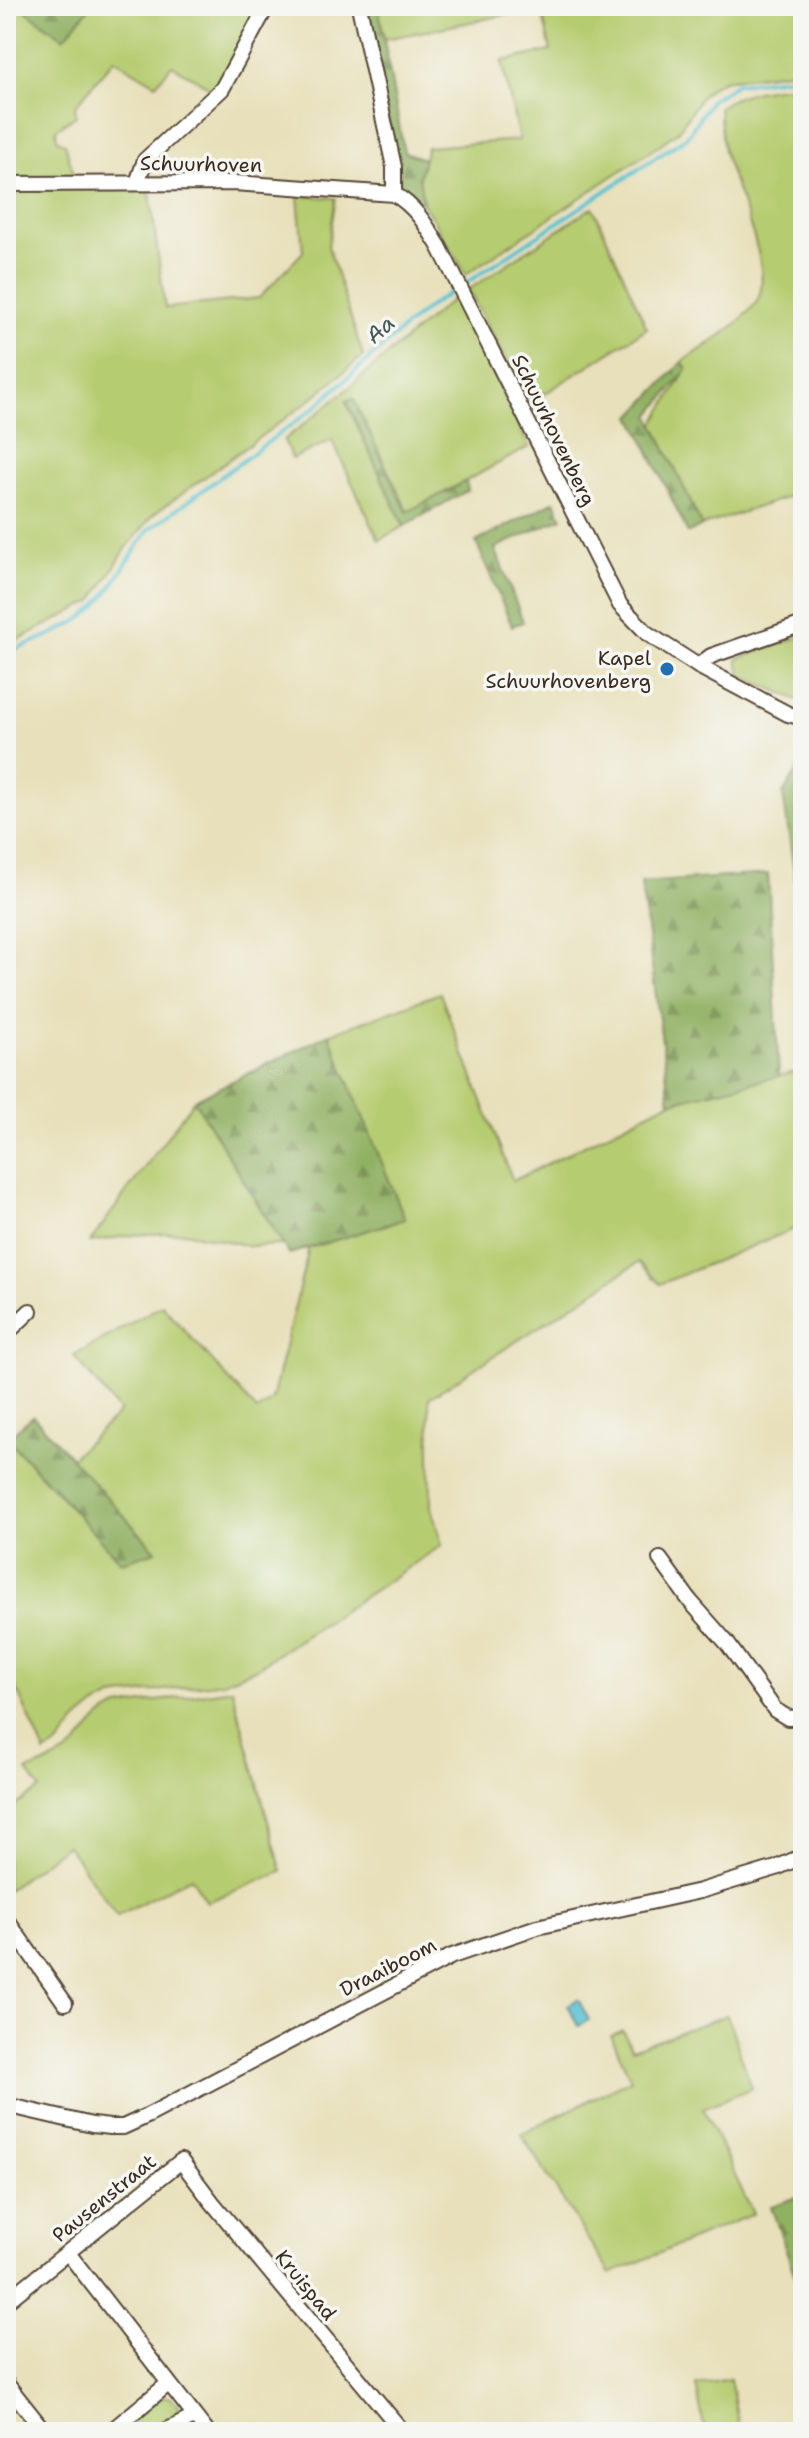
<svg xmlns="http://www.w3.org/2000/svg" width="809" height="2438" font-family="'Shantell Sans',sans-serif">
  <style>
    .green { fill: #b6cc70; stroke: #787b47; stroke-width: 2 }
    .forest { fill: url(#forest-firs); stroke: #666d40; stroke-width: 2 }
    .water { fill: #55c0d1; stroke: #487578; stroke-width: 2 }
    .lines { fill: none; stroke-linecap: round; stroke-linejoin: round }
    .stream { stroke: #55c0d1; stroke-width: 4 }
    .minor-casing { stroke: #554535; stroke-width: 18 }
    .minor { stroke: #fff; stroke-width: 14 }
    .poi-dot { fill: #1f6fb2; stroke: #f6f6f2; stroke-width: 3 }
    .labels { text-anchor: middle; stroke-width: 7; stroke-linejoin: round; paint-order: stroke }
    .street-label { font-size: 20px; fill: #3b2a1e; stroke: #f6f6f2 }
    .poi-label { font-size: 20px; fill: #3b2a1e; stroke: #f6f6f2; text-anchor: end }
    .water-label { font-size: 22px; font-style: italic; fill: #435754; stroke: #f6f6f2 }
  </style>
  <defs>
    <pattern id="forest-firs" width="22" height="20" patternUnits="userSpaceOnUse" patternTransform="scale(2)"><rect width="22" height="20" fill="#90b062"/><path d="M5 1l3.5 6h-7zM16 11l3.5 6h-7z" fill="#778f50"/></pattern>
  </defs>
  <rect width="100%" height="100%" fill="#f6f6f2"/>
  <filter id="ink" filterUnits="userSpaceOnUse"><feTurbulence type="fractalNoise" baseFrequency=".0125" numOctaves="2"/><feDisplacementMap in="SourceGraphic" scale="16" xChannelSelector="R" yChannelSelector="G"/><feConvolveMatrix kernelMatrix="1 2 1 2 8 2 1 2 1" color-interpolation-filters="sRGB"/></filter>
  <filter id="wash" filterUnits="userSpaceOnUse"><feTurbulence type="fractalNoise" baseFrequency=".006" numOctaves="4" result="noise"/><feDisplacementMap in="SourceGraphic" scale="32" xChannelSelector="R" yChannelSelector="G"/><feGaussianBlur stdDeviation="1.8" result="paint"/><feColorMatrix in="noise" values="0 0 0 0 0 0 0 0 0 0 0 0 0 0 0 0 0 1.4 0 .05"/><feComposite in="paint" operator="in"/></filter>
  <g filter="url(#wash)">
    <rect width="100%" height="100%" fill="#e8e0ba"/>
    <g class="green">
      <path d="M 6,6 L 19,6 L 64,38 L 91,6 L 260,6 L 226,72 L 212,89 L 172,65 L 156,84 L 114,59 L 75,106 L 76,116 L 56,129 L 57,139 L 65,144 L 75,178 L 6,179 Z"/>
      <path d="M 378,6 L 803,6 L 803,70 L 723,80 L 710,88 L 700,98 L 678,131 L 661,144 L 466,274 L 423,203 L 419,177 L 427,147 L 519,140 L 502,61 L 551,51 L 541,8 L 385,39 Z"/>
      <path d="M 803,85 L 803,523 L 801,524 L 791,496 L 702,526 L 654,424 L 687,369 L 682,362 C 707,345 736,329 755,304 C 779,273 732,187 724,151 C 721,137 721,121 719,107 C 744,89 773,89 803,85 Z"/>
      <path d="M 149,186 L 165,308 L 259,298 L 303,252 L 298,196 L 336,198 L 328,246 L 363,356 L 305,404 L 154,514 L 127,547 L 93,601 L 6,646 L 6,188 Z"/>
      <path d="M 593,207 L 647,328 L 530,403 L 468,290 Z"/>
      <path d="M 456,296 L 529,447 L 408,512 L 353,399 L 346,402 L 404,526 L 379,540 L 332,440 L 292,459 L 284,440 L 350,387 Z"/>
      <path d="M 803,636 L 803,702 L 742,676 L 737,659 Z"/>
      <path d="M 440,993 L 513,1181 L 670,1102 L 803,1070 L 803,1228 L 801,1226 L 660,1284 L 639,1262 L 429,1398 L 431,1507 L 442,1545 L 255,1669 L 223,1682 L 112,1697 L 95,1706 L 77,1721 L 58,1745 L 45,1753 L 6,1665 L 6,1438 L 121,1562 L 156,1551 L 71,1458 L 120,1412 L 74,1356 L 162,1305 L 257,1411 L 272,1400 L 309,1248 L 405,1219 L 329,1034 Z"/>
      <path d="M 194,1100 L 283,1245 L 249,1246 L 185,1232 L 133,1235 L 90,1242 Z"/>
      <path d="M 232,1689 L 282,1872 L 207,1902 L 191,1877 L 117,1916 L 67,1845 L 6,1891 L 6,1812 L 40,1789 L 27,1771 C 42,1765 60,1759 73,1748 C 91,1732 93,1717 119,1707 Z"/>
      <path d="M 727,2015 L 752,2088 L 703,2108 L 753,2214 L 610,2274 L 521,2134 L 631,2079 L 611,2036 L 622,2030 L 632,2049 Z"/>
      <path d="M 730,2379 L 740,2432 L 705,2432 L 696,2385 Z"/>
      <path d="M 164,2396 C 174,2397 180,2406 180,2415 C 167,2436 137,2432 116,2432 Z"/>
    </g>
    <g class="forest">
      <path d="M 19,6 L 91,6 L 64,38 Z"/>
      <path d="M 365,6 L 378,6 L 404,152 L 424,159 L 419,177 L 423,203 L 403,194 Z"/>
      <path d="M 682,362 L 687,369 L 650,416 L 702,526 L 688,533 L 632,416 Z"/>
      <path d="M 353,398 L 407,512 L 466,481 L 468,490 L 404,526 L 346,401 Z"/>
      <path d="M 555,501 L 562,518 L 495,548 L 523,622 L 512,626 L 476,542 Z"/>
      <path d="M 803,760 L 803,935 L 783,794 Z"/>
      <path d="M 768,874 L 779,1076 L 670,1102 L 641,883 Z"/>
      <path d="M 329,1034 L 405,1219 L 289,1254 L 194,1100 Z"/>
      <path d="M 33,1416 L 156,1551 L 121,1562 L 7,1438 Z"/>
      <path d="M 803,2195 L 803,2299 L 771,2206 Z"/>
    </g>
    <path class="water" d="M 578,1999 L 589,2020 L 579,2026 L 568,2005 Z"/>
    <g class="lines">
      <g class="stream">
        <path d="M 463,285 L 687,137 L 711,100 L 736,84 L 803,76"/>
        <path d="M 6,653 C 32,642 63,632 86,615 C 108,601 131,551 150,529 L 313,409 L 407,325 L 434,303 L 456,289"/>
      </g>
    </g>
  </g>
  <g filter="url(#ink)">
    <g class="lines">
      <g class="minor-casing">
        <g id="minor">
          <path d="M 359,6 L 394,167 L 394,194"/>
          <path d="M 137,183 L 145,160 L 222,89 L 267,6"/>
          <path d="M 6,184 L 234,183 L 394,194 C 416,207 426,225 439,246 L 620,605 L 648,634 L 698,666 L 788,714 L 803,718"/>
          <path d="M 698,666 L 711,656 L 803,624"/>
          <path d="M 6,1334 L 30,1311"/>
          <path d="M 660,1559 L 690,1601 L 727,1643 L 775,1710 L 788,1718 L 803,1717"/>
          <path d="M 6,1919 L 65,2003"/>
          <path d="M 6,2105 L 92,2125 L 110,2127 L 123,2127 L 147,2116 L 452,1956 L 537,1927 L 700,1891 L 776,1868 L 803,1856"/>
          <path d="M 68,2253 L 207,2432"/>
          <path d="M 6,2302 L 181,2161 L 212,2202 L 403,2432"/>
          <path d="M 6,2383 L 45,2432"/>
          <path d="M 110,2432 L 168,2384"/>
          <path d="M 163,2432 L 194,2417"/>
        </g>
      </g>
      <use href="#minor" class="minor"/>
    </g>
  </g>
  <circle class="poi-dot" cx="667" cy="669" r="8"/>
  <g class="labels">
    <g class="street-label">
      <text transform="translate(201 164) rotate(1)" y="7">Schuurhoven</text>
      <text transform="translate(554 430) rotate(64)" y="7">Schuurhovenberg</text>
      <text transform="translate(388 1967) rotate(-27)" y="7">Draaiboom</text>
      <text transform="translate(104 2198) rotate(-39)" y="7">Pausenstraat</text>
      <text transform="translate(306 2285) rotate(51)" y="7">Kruispad</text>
    </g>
    <g class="poi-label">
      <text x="651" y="665">Kapel<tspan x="651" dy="23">Schuurhovenberg</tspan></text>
    </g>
    <g class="water-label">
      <text transform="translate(380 329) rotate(-41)" y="8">Aa</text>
    </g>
  </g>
  <rect width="809" height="2438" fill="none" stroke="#f6f6f2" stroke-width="32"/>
</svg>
